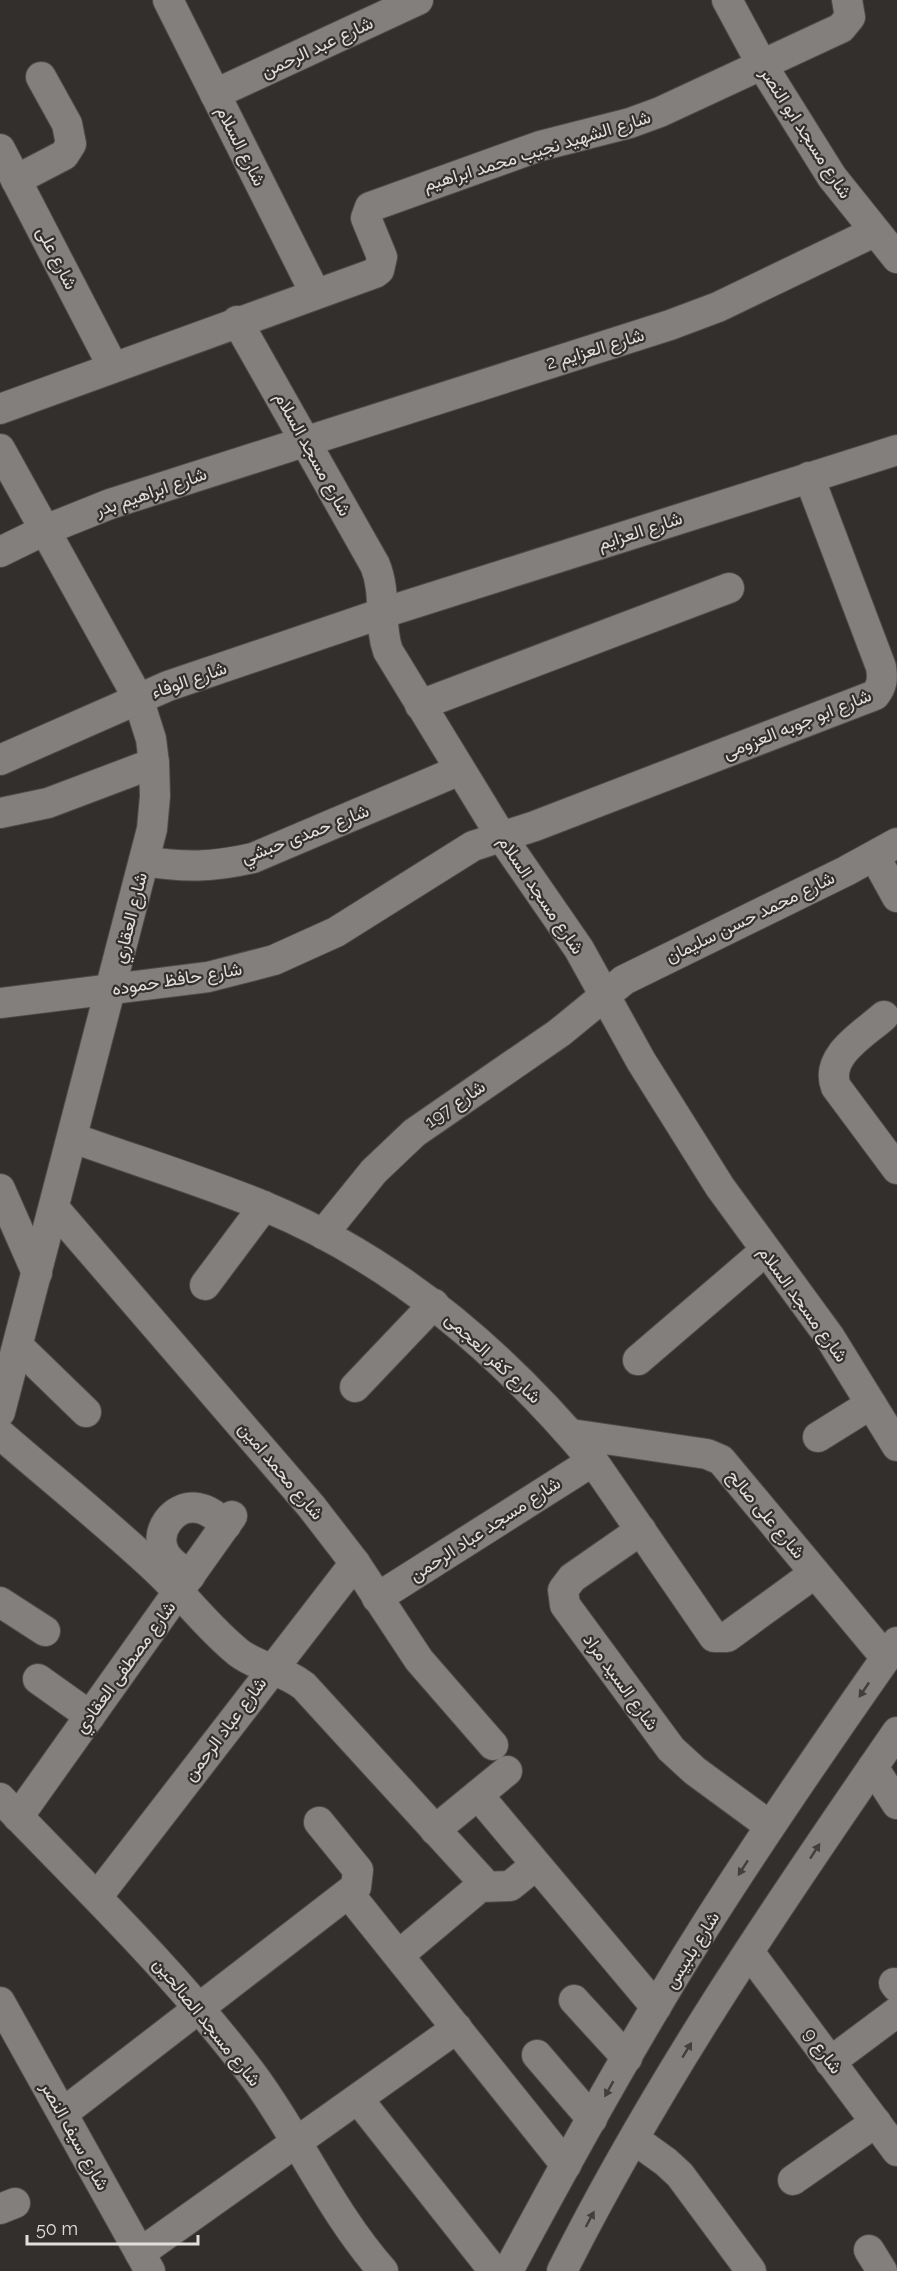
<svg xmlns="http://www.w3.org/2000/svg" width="897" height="2271" font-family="Raleway,Vazirmatn,sans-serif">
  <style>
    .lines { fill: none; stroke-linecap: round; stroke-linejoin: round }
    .minor-casing { stroke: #4e4b49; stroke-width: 32 }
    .minor { stroke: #837f7c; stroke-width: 30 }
    .oneway { fill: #423f3d }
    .labels { text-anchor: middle; stroke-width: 4.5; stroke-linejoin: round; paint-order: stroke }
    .street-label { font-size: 18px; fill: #e1dfde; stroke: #322f2d }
  </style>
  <rect width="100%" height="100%" fill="#322f2d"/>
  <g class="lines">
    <g class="minor-casing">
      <g id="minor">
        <path d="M 168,0 L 315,293"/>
        <path d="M 727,0 L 762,65 L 832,177 L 897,258"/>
        <path d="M 215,94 L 418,0"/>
        <path d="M 0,149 L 113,367"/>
        <path d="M 16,180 L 64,155 L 71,144 L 67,124 L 41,77"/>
        <path d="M 237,321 L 375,565 C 387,594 378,623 388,651 L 501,836 L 579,949 L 641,1061 L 720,1187 L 829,1336 L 897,1446"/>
        <path d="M 0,409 L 375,273 L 379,270 L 382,257 L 366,218 L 370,207 L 540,146 L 630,123 L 660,112 L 841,28 L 850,17 L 847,0"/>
        <path d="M 0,449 L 138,698 L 151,739 L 154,763 L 155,796 L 152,829 L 0,1412"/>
        <path d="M 0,552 L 45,530 L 110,504 L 670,325 L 718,307 L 874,232"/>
        <path d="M 420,705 L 729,588"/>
        <path d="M 0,760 L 168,686 L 383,613 L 897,450"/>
        <path d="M 0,813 L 48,803 L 154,763"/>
        <path d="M 875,857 L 897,897"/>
        <path d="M 144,861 C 185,868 213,867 253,858 L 460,770"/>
        <path d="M 0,1003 L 208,977 L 274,960 L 336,932 L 473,846 L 535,826 L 875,695 C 882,686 883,679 881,667 L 809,477"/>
        <path d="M 884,1016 C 864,1034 824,1056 836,1087 L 897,1169"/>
        <path d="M 73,1138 C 137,1161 203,1181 266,1207 C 396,1261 503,1353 593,1461 L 714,1637 L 727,1637 L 815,1573"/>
        <path d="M 0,1189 L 37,1273"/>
        <path d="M 54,1208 L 311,1506 L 355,1563 L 419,1660 L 493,1745"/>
        <path d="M 323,1234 L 374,1171 L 414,1133 L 559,1033 L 624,980 L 846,871 L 897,843"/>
        <path d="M 205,1285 L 264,1206"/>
        <path d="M 18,1346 L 86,1412"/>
        <path d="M 638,1360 L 765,1251"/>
        <path d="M 355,1387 L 434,1304"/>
        <path d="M 0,1434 C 53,1480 108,1524 159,1572 C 187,1599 209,1629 239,1653 C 259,1668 284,1670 304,1686 L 486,1885"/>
        <path d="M 571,1434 L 707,1454 L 721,1460 L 886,1658"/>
        <path d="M 818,1437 L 871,1404"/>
        <path d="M 641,1530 L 572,1578 L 563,1590 L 565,1605 L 671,1749 L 695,1771 L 770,1826"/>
        <path d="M 190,1576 C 181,1569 171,1564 165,1554 C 153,1532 173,1504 198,1508 C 210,1510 218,1518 226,1525"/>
        <path d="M 377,1598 L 593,1461"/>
        <path d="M 0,1602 L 45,1631"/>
        <path d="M 38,1679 L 90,1716"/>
        <path d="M 873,1767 L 897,1804"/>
        <path d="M 478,1795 L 656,2007"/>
        <path d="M 0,1798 C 87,1888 176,1974 252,2074 C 299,2137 330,2211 383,2271"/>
        <path d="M 18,1817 L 232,1516"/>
        <path d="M 435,1830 L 507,1771"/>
        <path d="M 349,1894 L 566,2165"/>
        <path d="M 97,1897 L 355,1563"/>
        <path d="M 749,1952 L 897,2151"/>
        <path d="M 399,1955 L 480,1887 L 510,1886 L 536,1865"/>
        <path d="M 894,1983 L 897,1987"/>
        <path d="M 574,2000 L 627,2058"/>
        <path d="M 0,2002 L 150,2271"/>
        <path d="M 537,2055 L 592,2119"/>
        <path d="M 830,2062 L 897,2012"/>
        <path d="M 358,2099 L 494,2271"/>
        <path d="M 63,2113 L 356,1887 L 358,1870 L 319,1822"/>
        <path d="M 634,2139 L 666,2162 L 680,2175 L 751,2271"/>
        <path d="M 793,2180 L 876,2122"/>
        <path d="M 0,2209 L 15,2203"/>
        <path d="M 869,2250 L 882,2271"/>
        <path d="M 140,2253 L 457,2028"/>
        <path d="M 508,2271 C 570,2155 634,2039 704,1928 C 766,1830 831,1736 897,1642"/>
        <path d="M 562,2271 C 657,2082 777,1906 897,1732"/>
      </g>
    </g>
    <use href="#minor" class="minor"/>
  </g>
  <defs><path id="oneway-solid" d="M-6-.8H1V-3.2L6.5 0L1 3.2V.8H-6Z" transform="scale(1.5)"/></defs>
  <g class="oneway">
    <use href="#oneway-solid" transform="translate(864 1690) rotate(124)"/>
    <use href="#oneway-solid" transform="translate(815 1851) rotate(-57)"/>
    <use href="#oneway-solid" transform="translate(743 1868) rotate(123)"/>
    <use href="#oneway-solid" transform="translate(687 2050) rotate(-59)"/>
    <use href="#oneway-solid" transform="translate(609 2089) rotate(119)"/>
    <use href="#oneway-solid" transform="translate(590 2219) rotate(-62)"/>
  </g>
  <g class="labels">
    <g class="street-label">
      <text transform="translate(317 47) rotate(-25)" y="6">شارع عبد الرحمن</text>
      <text transform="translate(806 133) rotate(57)" y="6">شارع مسجد ابو النصر</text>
      <text transform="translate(241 146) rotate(63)" y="6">شارع السلام</text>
      <text transform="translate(537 151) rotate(-17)" y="6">شارع الشهيد نجيب محمد ابراهيم</text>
      <text transform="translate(57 258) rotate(63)" y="6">شارع على</text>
      <text transform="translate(595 349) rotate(-17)" y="6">شارع العزايم 2</text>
      <text transform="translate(313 454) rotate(61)" y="6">شارع مسجد السلام</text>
      <text transform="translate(151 492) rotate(-19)" y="6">شارع ابراهيم بدر</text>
      <text transform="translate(640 531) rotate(-18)" y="6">شارع العزايم</text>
      <text transform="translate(189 680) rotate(-19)" y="6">شارع الوفاء</text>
      <text transform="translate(797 724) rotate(-22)" y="6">شارع ابو جوبه العزومى</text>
      <text transform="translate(305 834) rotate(-21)" y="6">شارع حمدى حبشي</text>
      <text transform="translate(541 895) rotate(56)" y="6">شارع مسجد السلام</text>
      <text transform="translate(750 917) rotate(-26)" y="6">شارع محمد حسن سليمان</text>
      <text transform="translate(130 918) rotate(-76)" y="6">شارع العقاري</text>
      <text transform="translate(177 979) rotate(-9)" y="6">شارع حافظ حموده</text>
      <text transform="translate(455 1104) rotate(-35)" y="6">شارع 197</text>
      <text transform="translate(803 1304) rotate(54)" y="6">شارع مسجد السلام</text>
      <text transform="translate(493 1358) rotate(43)" y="6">شارع كفر العجمى</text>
      <text transform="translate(281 1471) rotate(50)" y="6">شارع محمد امين</text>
      <text transform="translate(766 1514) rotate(50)" y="6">شارع على صالح</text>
      <text transform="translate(485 1529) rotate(-33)" y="6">شارع مسجد عباد الرحمن</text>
      <text transform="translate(125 1667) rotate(-54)" y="6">شارع مصطفى العقادي</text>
      <text transform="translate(621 1682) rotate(54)" y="6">شارع السيد مراد</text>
      <text transform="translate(225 1729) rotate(-53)" y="6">شارع عباد الرحمن</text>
      <text transform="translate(692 1950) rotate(-58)" y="6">شارع بلبيس</text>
      <text transform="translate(207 2022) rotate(51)" y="6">شارع مسجد الصالحين</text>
      <text transform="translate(823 2051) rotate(53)" y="6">شارع 9</text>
      <text transform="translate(75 2136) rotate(61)" y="6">شارع سيف النصر</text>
    </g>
  </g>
  <path d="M27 2235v9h171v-9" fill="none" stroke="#e1dfde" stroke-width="3"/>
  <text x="36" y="2235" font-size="18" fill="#e1dfde" stroke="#322f2d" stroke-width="4.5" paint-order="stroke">50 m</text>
</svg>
